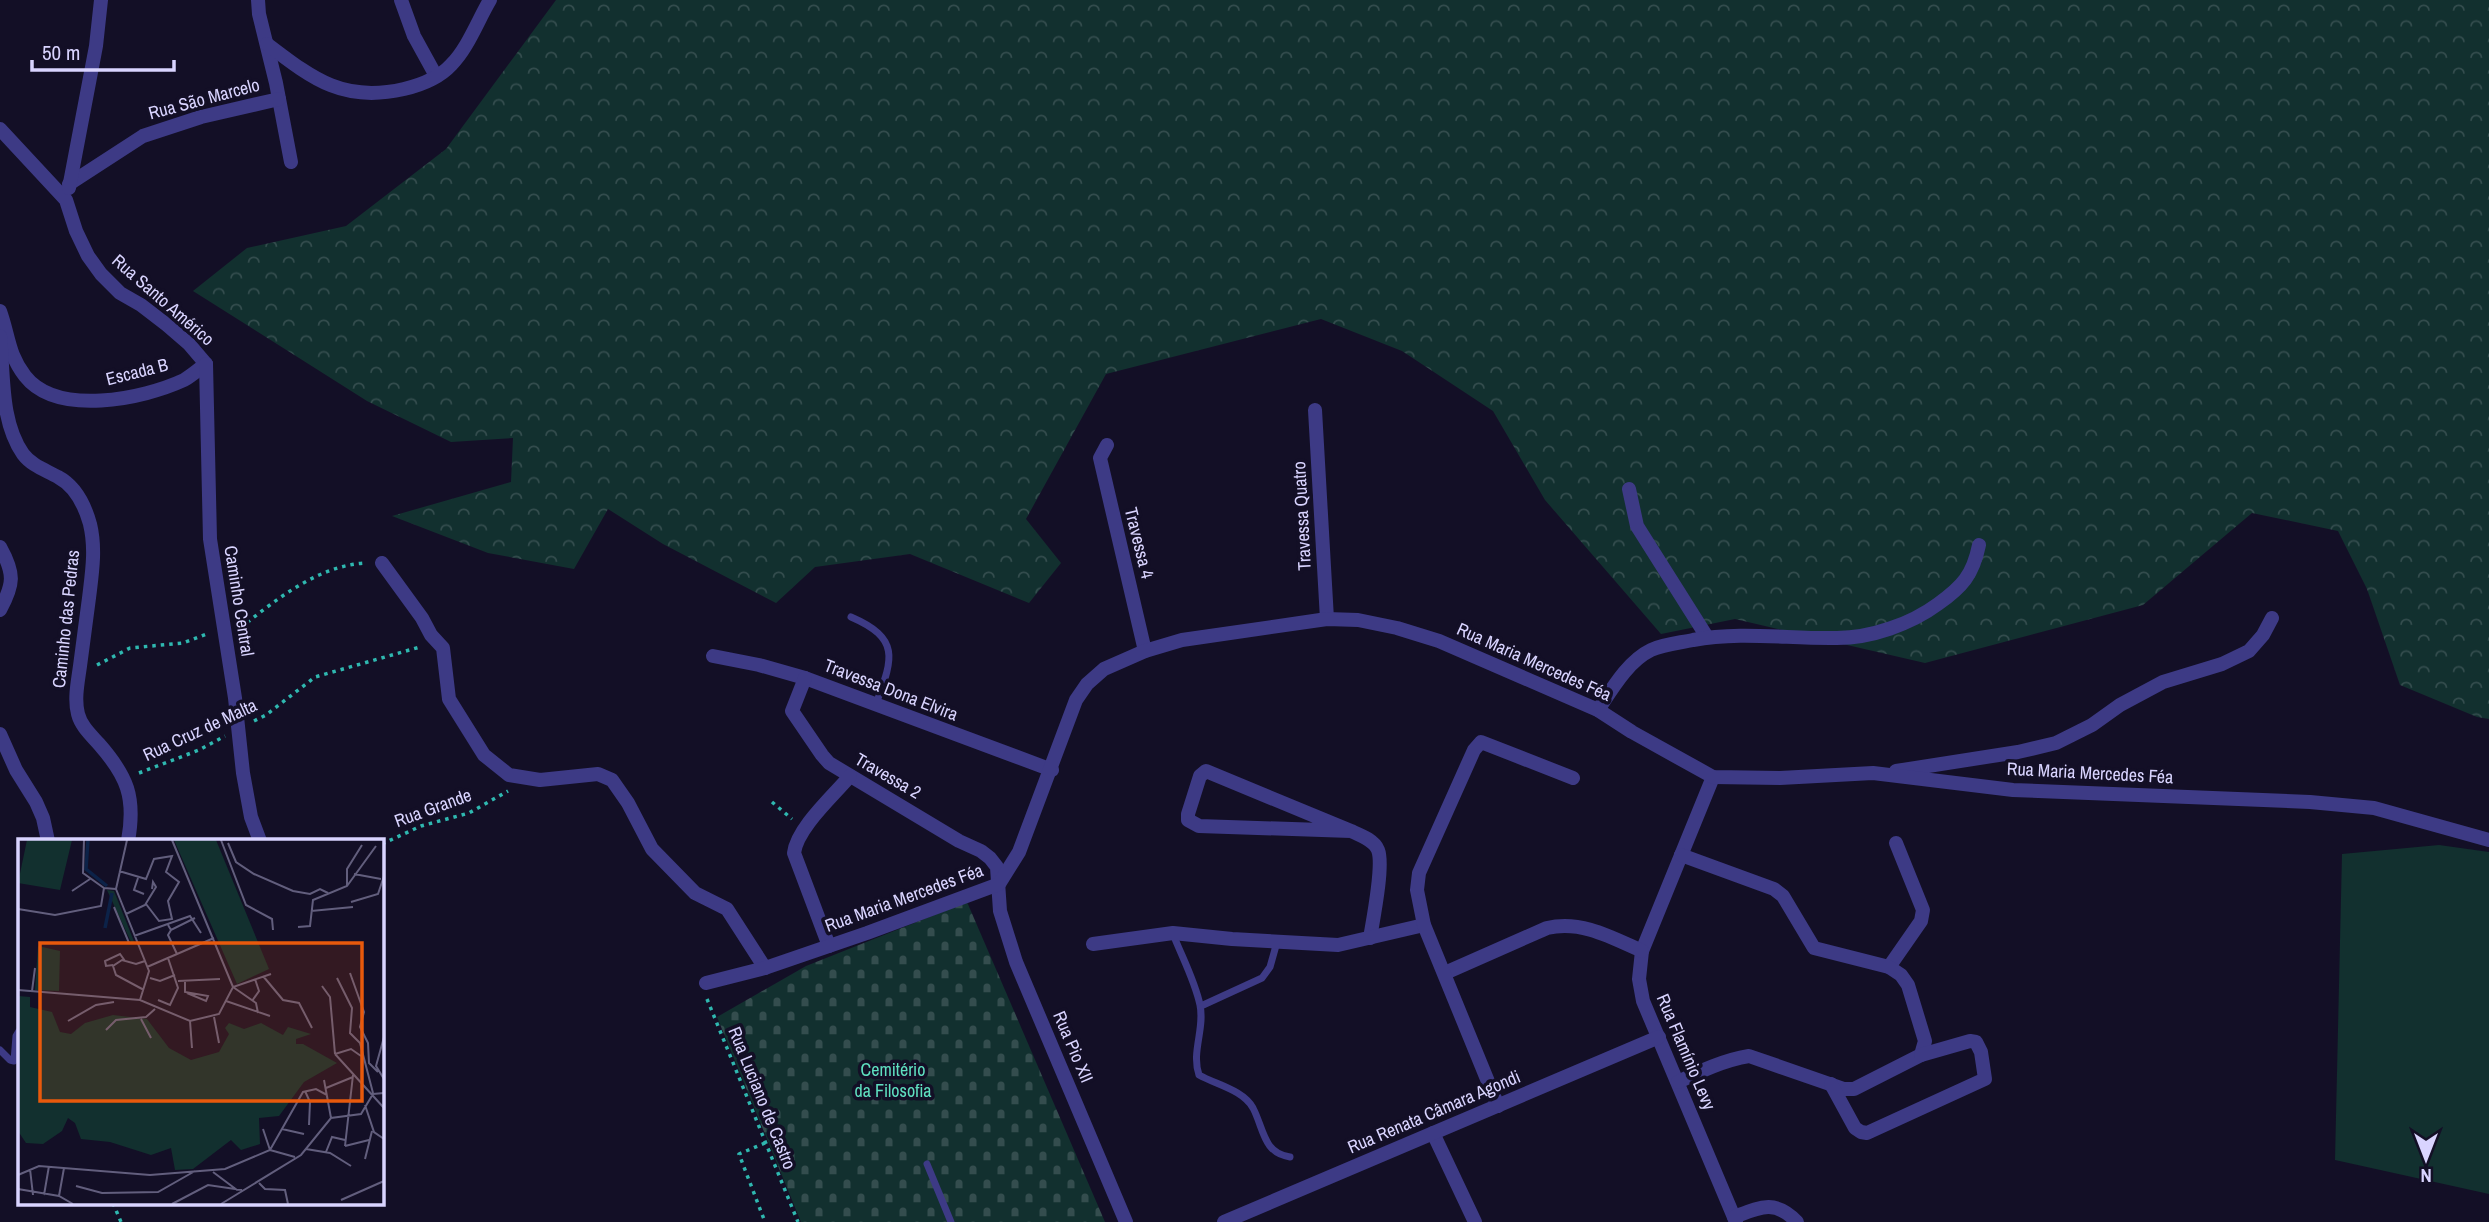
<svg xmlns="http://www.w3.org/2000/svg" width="2489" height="1222" font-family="'Archivo Narrow',sans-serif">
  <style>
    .grass { fill: #12302f }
    .forest { fill: url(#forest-crowns) }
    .cemetery { fill: url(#cemetery-stones) }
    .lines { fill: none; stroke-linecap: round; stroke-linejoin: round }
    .path { stroke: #2fb8b0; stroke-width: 3.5; stroke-dasharray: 3.5 5; stroke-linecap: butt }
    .service { stroke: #3d3a85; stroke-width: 7 }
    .minor { stroke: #3d3a85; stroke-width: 14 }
    .labels { text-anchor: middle; stroke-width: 7; stroke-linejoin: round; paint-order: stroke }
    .street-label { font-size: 18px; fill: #d9d4ff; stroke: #130f26 }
    .park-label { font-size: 18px; fill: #5fe0c0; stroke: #130f26 }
    .inset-river { fill: none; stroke: #0c2248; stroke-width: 3.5 }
    .inset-road { fill: none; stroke: #625e7d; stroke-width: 2 }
    .view { fill: #e8590c; fill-opacity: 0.15; stroke: #e8590c; stroke-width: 3.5 }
    .inset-edge { fill: none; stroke: #d9d4ff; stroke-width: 3.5 }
  </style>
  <defs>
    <pattern id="forest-crowns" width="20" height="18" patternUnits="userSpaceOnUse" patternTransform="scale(1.75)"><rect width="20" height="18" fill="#12302f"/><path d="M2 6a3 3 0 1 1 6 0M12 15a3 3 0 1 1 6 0" fill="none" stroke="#344d4e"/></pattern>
    <pattern id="cemetery-stones" width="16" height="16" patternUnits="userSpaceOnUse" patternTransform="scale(1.75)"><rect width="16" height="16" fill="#12302f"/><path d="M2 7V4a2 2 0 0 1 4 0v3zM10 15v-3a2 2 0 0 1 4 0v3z" fill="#344d4e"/></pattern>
  </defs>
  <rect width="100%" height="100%" fill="#130f26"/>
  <path class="grass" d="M 2439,845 L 2489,852 L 2489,1194 L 2335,1160 L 2342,854 Z"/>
  <path class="forest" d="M 556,0 L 2489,0 L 2489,719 L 2477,717 L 2400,685 L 2367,589 L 2338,531 L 2252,513 L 2143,605 L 1925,663 L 1735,619 L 1661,634 L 1545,500 L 1493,411 L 1402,351 L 1321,319 L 1106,374 L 1026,519 L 1061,563 L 1029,603 L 910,554 L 815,567 L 776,603 L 663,544 L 608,509 L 574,569 L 488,553 L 392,516 L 511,482 L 513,438 L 451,442 L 367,401 L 193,291 L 247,248 L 346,226 L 446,149 Z"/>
  <path class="cemetery" d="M 967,902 L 1105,1222 L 801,1222 L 717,1017 L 806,966 Z"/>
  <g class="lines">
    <g class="path">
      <path d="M 240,626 L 244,625 C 278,598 320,565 366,563"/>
      <path d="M 97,665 L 130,648 L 183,643 L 209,633"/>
      <path d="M 254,721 L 266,715 L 315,677 L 420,647"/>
      <path d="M 139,773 L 199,750 L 225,736"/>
      <path d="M 772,802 L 792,819"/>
      <path d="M 382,844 L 421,826 L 469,813 L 508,791"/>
      <path d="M 707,999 L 798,1222"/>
      <path d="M 765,1143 L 739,1154 L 765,1222"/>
      <path d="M 113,1203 L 121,1222"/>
    </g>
    <g class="service">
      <path d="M 851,617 C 902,639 892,660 876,704"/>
      <path d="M 1173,934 C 1182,957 1195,981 1200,1005 C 1205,1029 1191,1052 1199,1075 C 1217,1085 1243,1090 1253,1108 C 1264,1129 1263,1153 1290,1157"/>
      <path d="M 1201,1006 L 1262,978 L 1270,967 L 1277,942"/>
      <path d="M 0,1050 L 10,1060 L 14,1061 L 16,1036 L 19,1031"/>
      <path d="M 927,1164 L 951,1222"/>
    </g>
    <g class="minor">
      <path d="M 258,0 L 259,14 L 276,83 L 291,162"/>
      <path d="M 401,0 L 414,36 L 436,76"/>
      <path d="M 267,44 C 313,79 343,103 404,89 C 421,85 439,78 451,65 C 468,48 478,20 490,0"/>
      <path d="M 0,129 L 66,200 L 76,231 L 88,256 L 101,274 L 120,293 L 141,305 L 167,325 L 189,344 L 206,364"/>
      <path d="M 69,184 L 143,136 L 201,117 L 279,99"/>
      <path d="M 69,188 L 96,46 L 101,0"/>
      <path d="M 0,311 C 9,336 8,354 25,376 C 57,417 143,399 184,380 C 191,376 199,369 206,364"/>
      <path d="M 0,336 C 4,374 0,421 23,454 C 32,466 46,470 58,477 C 75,486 85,506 90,524 C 96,549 92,573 89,598 C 86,621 83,643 80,666 C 78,681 74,699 78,714 C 81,726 91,735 99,744 C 127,776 136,797 128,841"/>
      <path d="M 206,364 L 210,539 L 235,698 L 243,773 L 251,817 L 260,841"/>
      <path d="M 1315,410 L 1327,619"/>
      <path d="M 1107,445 L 1100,458 L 1145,651"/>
      <path d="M 1629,489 L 1637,526 L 1707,637"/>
      <path d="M 0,547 C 15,574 14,584 0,610"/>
      <path d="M 382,563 L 422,618 L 431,635 L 443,648 L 449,699 L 484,755 L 509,775 L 540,780 L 598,774 L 612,780 L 628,803 L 652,849 L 695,893 L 727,909 L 765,968"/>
      <path d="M 713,656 L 759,665 L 805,678 L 1052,770"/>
      <path d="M 805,678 L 792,711 L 822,755 L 829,763 L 959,841 L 981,851 L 990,858 L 997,867 L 1000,911 L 1016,962 L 1126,1222"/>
      <path d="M 1598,710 C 1612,689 1628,661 1651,650 C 1664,644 1679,643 1693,640 C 1741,631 1789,639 1837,638 C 1871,638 1911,624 1938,604 C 1962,587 1973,575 1979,545"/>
      <path d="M 0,734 L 16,770 L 36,802 L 43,818 L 48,841"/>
      <path d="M 1896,771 L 2018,752 L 2056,743 L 2092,725 L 2120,705 L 2163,682 L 2222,664 L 2249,651 L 2263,635 L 2272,618"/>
      <path d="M 1713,777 L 1642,951 L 1639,979 L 1643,1001 L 1736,1222"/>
      <path d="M 1351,831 L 1206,771 L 1200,776 L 1188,814 L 1188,820 L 1199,826 L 1351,831 C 1360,835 1374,840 1378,850 C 1384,865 1373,920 1370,938"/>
      <path d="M 1093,944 L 1173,933 L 1232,939 L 1338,945 L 1424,925"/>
      <path d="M 829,946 L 794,853 C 797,828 833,796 850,776"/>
      <path d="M 1889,967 L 1921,921 L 1923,910 L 1896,843"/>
      <path d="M 1445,973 L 1547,928 C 1581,920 1611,937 1642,951"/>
      <path d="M 706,983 L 765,968 L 867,933 L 999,884 L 1019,852 L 1076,700 L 1087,684 L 1104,669 L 1145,651 L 1182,640 L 1327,619 L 1358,620 L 1397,628 L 1439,641 L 1598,710 L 1632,732 L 1713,777 L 1780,778 L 1873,773 L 2013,790 L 2310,802 L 2374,808 L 2489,840"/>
      <path d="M 1678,1082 C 1701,1071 1724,1060 1749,1056 L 1844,1089 L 1854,1089 L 1921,1055 L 1925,1041 L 1908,985 L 1901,975 L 1889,967 L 1814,948 L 1783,896 L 1774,889 L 1681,855"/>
      <path d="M 1831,1084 L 1855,1128 L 1861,1132 L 1867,1133 L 1985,1079 L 1981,1052 L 1976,1042 L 1970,1041 L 1921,1055"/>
      <path d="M 1498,1106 L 1424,925 L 1417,890 L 1419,873 L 1474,750 L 1481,742 L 1573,778"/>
      <path d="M 1433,1133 L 1475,1222"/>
      <path d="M 1734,1217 C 1760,1207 1775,1199 1797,1222"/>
      <path d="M 1224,1222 L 1659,1037"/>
    </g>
  </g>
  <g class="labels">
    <g class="street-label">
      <text transform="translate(204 99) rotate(-15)" y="6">Rua São Marcelo</text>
      <text transform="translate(163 300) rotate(41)" y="6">Rua Santo Américo</text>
      <text transform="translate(137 372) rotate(-14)" y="6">Escada B</text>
      <text transform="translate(1302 516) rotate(-93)" y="6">Travessa Quatro</text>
      <text transform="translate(1139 543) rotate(76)" y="6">Travessa 4</text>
      <text transform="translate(239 601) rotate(81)" y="6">Caminho Central</text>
      <text transform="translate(66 619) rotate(-84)" y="6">Caminho das Pedras</text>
      <text transform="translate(1534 662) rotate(24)" y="6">Rua Maria Mercedes Féa</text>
      <text transform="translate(891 690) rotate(21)" y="6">Travessa Dona Elvira</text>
      <text transform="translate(200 730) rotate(-25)" y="6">Rua Cruz de Malta</text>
      <text transform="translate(2090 773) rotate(3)" y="6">Rua Maria Mercedes Féa</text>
      <text transform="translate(888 776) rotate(30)" y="6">Travessa 2</text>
      <text transform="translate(433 808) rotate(-20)" y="6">Rua Grande</text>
      <text transform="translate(904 898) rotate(-20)" y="6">Rua Maria Mercedes Féa</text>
      <text transform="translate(1073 1047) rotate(67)" y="6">Rua Pio XII</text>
      <text transform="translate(1686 1052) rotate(67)" y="6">Rua Flamínio Levy</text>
      <text transform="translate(762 1098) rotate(68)" y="6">Rua Luciano de Castro</text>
      <text transform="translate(1434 1112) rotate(-23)" y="6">Rua Renata Câmara Agondi</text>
    </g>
    <g class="park-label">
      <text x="893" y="1076">Cemitério<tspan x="893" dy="21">da Filosofia</tspan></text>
    </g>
  </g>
  <g transform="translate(18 839)">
    <rect width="366" height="366" fill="#130f26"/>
    <path d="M 9,1 L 54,1 L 42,51 L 0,44 ZM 20,107 L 42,112 L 41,152 L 17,151 Z" fill="#12302f"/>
    <path d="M 0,157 L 12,158 L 12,168 L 34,173 L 42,193 L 53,195 L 67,184 L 95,176 L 129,180 L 151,209 L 173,221 L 201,213 L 211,195 L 207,189 L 211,184 L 226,190 L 243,184 L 265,196 L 270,188 L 293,195 L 278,200 L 278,205 L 285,205 L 319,224 L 286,243 L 261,277 L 241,279 L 242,305 L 223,311 L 213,301 L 175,330 L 157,331 L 153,309 L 133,316 L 92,303 L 63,300 L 57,284 L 50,279 L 44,292 L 25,305 L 8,304 L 0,292 Z" fill="#12302f"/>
    <path d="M 156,1 L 198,1 L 251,130 L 219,145 Z" fill="#12302f"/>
    <path d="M 89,51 L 96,52 L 117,105 L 113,103 Z" fill="#12302f"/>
    <path class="inset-river" d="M 70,1 L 68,30 L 89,47M 87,89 L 94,54"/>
    <path class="inset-road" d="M 66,1 L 65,34 L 86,49 L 98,50M 109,1 L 98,50 L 131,132 L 122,161M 154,1 L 215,148M 203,1 L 228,66 L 254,80 L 255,91M 210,4 L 218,23 L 236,35 L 275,52 L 292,55 L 302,50 L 310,54M 101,32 L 128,40 L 136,20 L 154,17 L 148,33 L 161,43 L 150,62 L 154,80 L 141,82 L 128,65M 336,35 L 363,40M 120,39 L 116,51 L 126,55M 329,47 L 329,30 L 344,6M 54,52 L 72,40M 333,63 L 360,55 L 366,37M 96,68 L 111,104 L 120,104M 0,70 L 37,76 L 83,67 L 86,49M 293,72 L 335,68M 108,75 L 127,66 L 138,48 L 135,43 L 134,50M 150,86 L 153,91 L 177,79M 280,88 L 292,87 L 295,61 L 329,47 L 358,7M 153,91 L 150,96 L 159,115M 116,97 L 172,77 L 183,94M 95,126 L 88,127 L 87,122 L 102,115 L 107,122M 129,128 L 196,99M 332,134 L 346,173 L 342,188 L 350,204 L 351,224 L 360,233M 245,137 L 265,161 L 281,164 L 294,189M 132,139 L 142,142 L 157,136M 319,139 L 334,169 L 332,194 L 342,204 L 355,254M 167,141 L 167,153 L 190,157 L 188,162 L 169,154M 160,142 L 202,140M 304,147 L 312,158 L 317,215M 215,148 L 238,164 L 240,174M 0,151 L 122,161 L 172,182 L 201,175 L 215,148 L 253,135M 126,151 L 98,136 L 95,127 L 104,121 L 118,125 L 127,122M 14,152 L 17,129M 140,161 L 152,166 L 160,149 L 150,119M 208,162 L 252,177M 234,162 L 241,152 L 237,140M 196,178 L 201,204M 123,180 L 133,199M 50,182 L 78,166 L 96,163M 172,182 L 174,209M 88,191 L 98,181 L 128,178 L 137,170M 366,198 L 358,227 L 366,240M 317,215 L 366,269M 317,215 L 333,210 L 343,217M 306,241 L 313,279M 308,249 L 335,238M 287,252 L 292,263 L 291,286M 347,266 L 356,293 L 366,300M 245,290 L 252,311M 264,290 L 286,295M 327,307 L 335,236M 327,307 L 351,301M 288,310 L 312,314 L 333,327M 252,311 L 277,318M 308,313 L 314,298 L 327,301M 347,320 L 354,292M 12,330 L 15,356M 195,333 L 219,351M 0,336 L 21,327 L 132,336 L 207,330 L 252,311 L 285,253 L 298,250 L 309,256M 241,344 L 247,350 L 267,351 L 270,365M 58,347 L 84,354 L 140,353 L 177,332M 0,350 L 41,357 L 55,365M 26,356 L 31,327M 41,357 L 46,329M 323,361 L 366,342M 154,365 L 190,346 L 224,351M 203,365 L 283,316 L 313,279 L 343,275 L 355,255 L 366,254"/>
    <path class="view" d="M 22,104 L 344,104 L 344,262 L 22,262 Z"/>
    <rect width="366" height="366" class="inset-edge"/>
  </g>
  <g transform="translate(2426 1159) rotate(180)" stroke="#130f26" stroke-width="5" paint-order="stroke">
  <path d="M0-5L12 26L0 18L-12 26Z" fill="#d9d4ff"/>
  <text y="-10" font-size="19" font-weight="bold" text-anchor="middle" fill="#d9d4ff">N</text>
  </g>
  <path d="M32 60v10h142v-10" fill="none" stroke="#d9d4ff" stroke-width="3.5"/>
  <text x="42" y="60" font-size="21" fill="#d9d4ff" stroke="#130f26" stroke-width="5" paint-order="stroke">50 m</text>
</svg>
